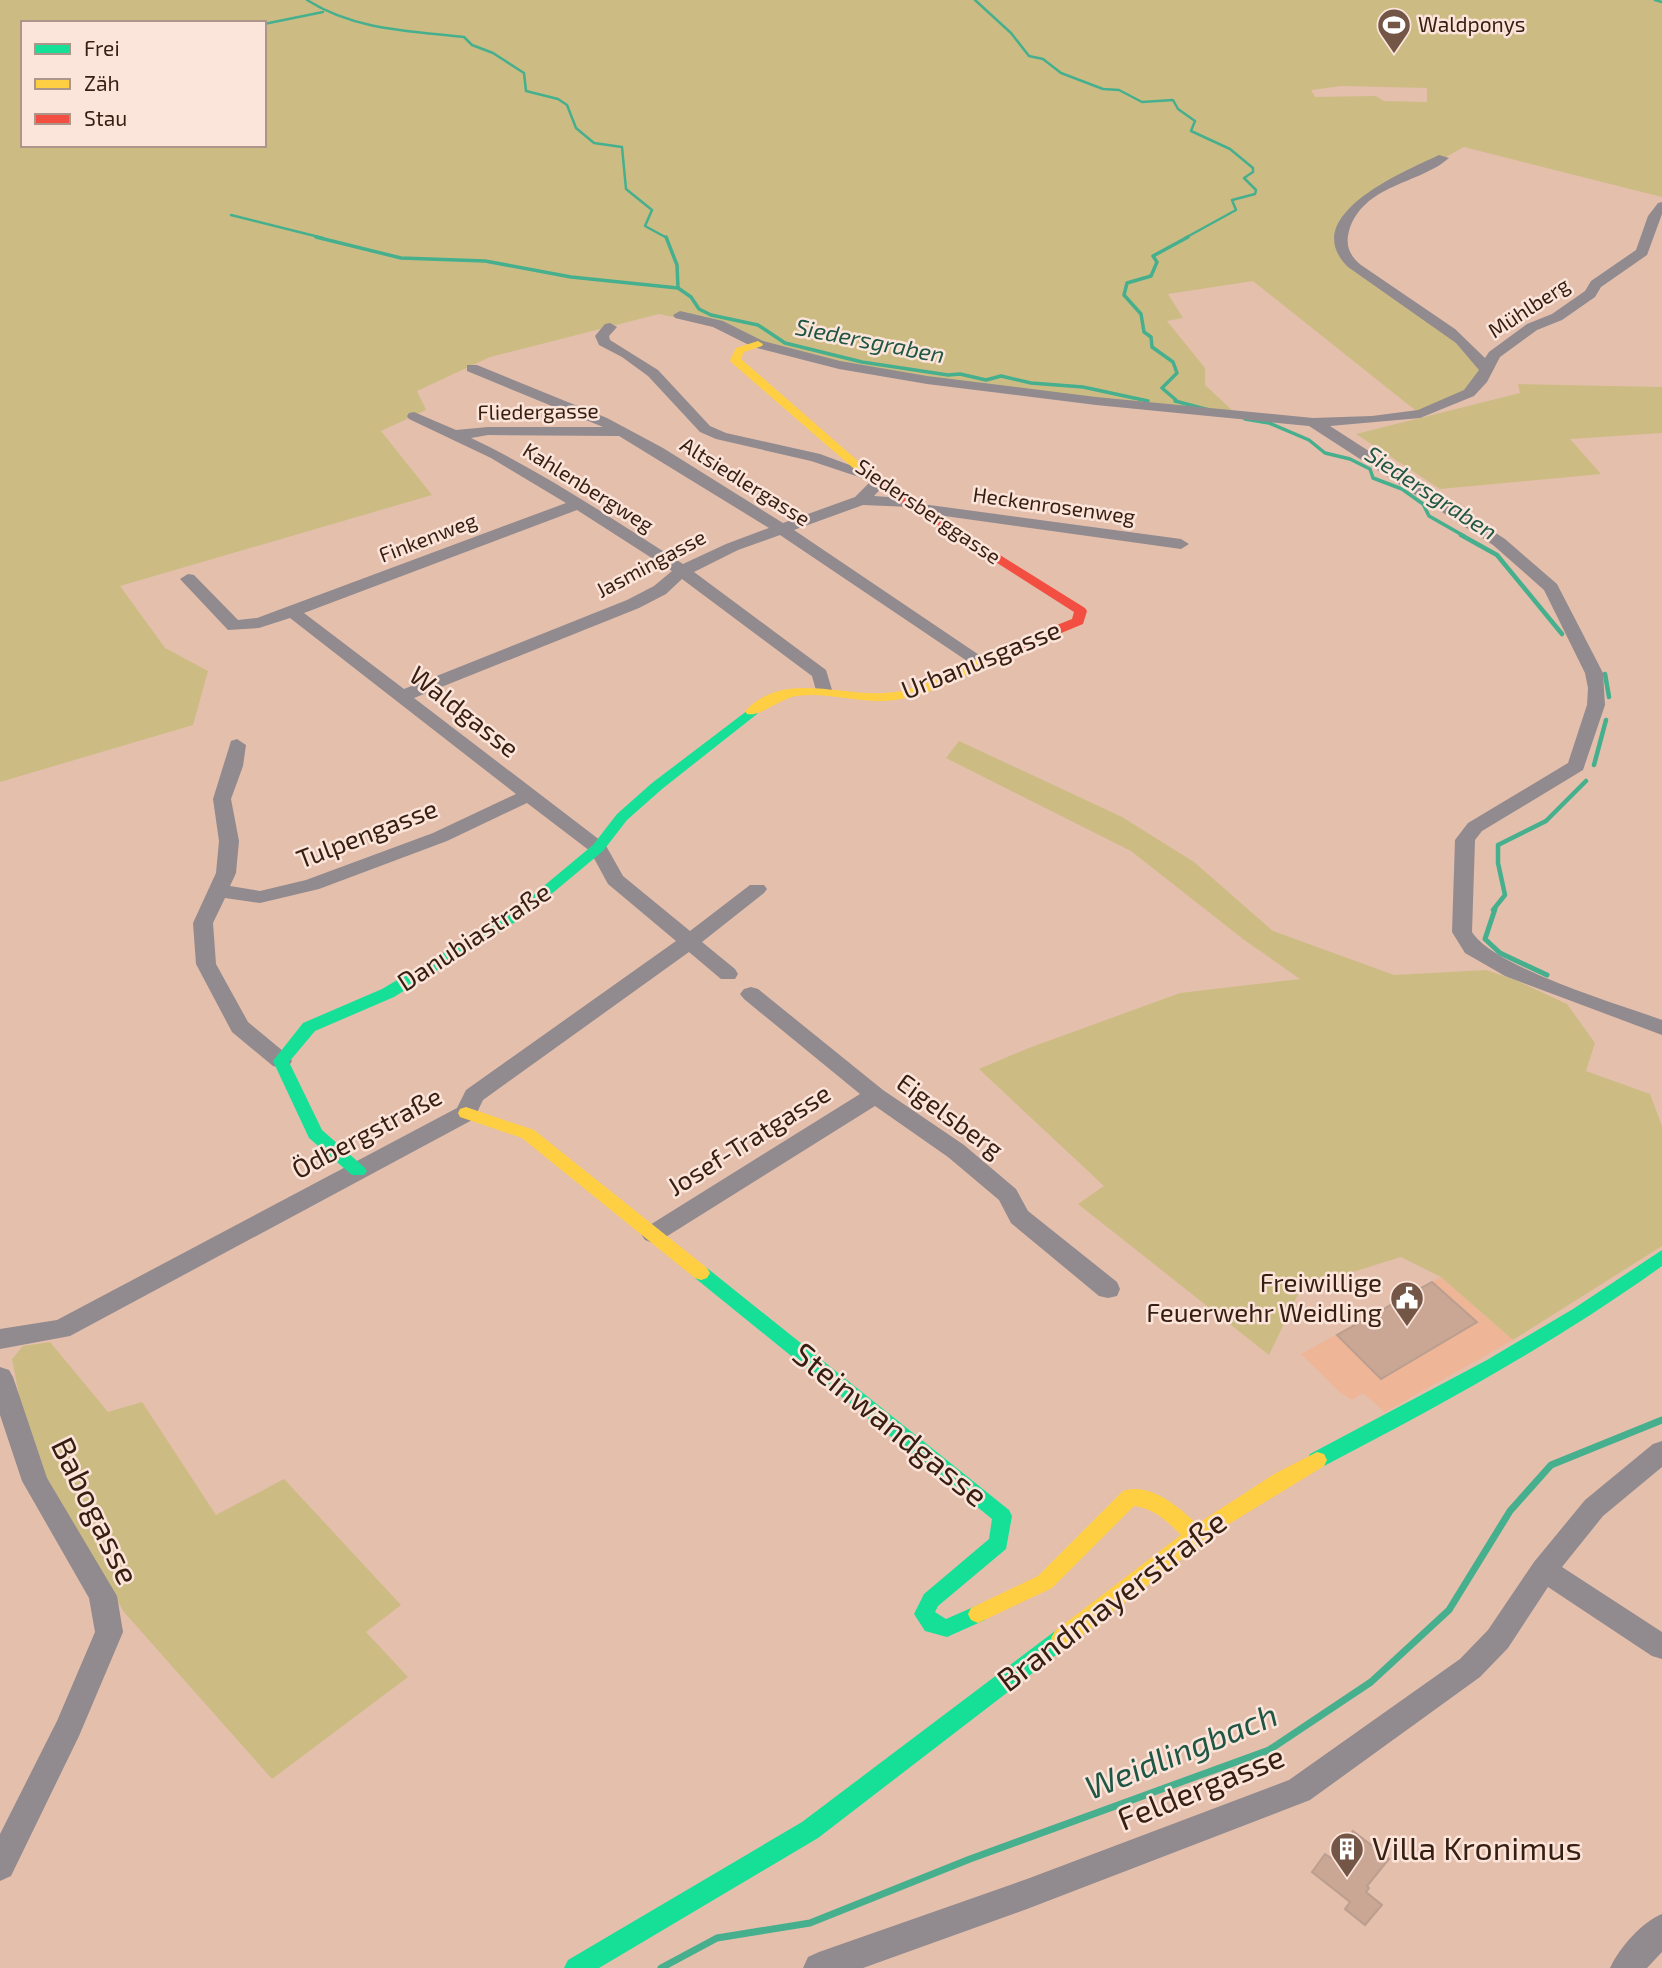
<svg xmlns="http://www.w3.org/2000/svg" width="1662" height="1968" font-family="'Exo 2',sans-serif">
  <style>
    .built { fill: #eeb597 }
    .green { fill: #ccbc84; fill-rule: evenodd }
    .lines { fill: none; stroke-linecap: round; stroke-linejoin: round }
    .stream-far4 { stroke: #45af8e; stroke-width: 2.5 }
    .stream-far3 { stroke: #45af8e; stroke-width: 3.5 }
    .stream-far2 { stroke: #45af8e; stroke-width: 4.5 }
    .stream-far1 { stroke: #45af8e; stroke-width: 5 }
    .stream { stroke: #45af8e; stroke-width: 7 }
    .building { fill: #caa795; stroke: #bb9e8f; stroke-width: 2 }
    .street { fill: #918a8f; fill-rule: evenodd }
    .fast { fill: #16e098; fill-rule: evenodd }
    .slow { fill: #ffcf43; fill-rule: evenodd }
    .jam { fill: #f24e42; fill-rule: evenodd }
    .labels { text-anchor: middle; stroke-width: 5; stroke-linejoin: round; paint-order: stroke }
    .far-poi-label { font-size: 21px; fill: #371e11; stroke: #fbe5db; text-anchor: start }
    .far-street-label { font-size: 21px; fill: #371e11; stroke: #fbe5db }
    .far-water-label { font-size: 23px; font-style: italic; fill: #205644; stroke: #fbe5db }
    .street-label { font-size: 26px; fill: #371e11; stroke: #fbe5db }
    .poi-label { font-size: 26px; fill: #371e11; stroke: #fbe5db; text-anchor: end }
    .near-street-label { font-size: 32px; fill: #371e11; stroke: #fbe5db }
    .near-poi-label { font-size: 32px; fill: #371e11; stroke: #fbe5db; text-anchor: start }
    .near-water-label { font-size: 33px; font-style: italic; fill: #205644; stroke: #fbe5db }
  </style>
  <rect width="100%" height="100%" fill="#e4bfac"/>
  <path class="built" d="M 1441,1277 L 1513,1340 L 1385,1412 L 1363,1393 L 1352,1400 L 1341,1393 L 1301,1354 Z"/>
  <g class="green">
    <path d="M 0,0 L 1662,0 L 1662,197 L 1464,147 L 1362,203 L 1343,233 L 1342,251 L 1479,357 L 1480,382 L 1420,414 L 1253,281 L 1168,294 L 1183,318 L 1167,321 L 1205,368 L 1205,385 L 1233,411 L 1053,395 L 842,365 L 762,343 L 717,326 L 659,314 L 490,357 L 417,391 L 426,410 L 381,431 L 432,495 L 120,586 L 165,648 L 208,671 L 193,725 L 0,782 ZM 23,23 L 264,23 L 264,145 L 23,145 ZM 1342,86 L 1427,88 L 1427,102 L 1384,101 L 1376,96 L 1315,97 L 1311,90 Z"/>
    <path d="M 1518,384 L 1662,387 L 1662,433 L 1570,439 L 1601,474 L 1440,489 L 1356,434 L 1520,393 Z"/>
    <path d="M 959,741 L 1122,817 L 1194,862 L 1273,931 L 1394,975 L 1486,970 L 1513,979 L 1567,1004 L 1595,1043 L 1586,1071 L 1650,1094 L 1662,1126 L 1662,1246 L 1513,1340 L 1441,1277 L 1401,1257 L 1301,1288 L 1269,1355 L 1078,1204 L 1104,1186 L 979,1069 L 1029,1048 L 1180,993 L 1300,979 L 1243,939 L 1131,851 L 946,758 Z"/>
    <path d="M 50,1342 L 108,1412 L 142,1402 L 216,1515 L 284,1479 L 401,1605 L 366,1632 L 408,1677 L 272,1779 L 124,1612 L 40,1470 L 21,1406 L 12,1359 L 23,1346 Z"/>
  </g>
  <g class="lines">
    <g class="stream-far4">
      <path d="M 307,0 C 354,30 410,31 464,37 L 472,45 L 493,53 L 524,73 L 526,91 L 558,99 L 567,105 L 576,128 L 594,143 L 622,147 L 626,189 L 652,210 L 645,226 L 667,238"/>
      <path d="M 975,0 L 1011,33 L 1029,56 L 1043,59 L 1061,73 L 1103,89 L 1119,90 L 1142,102 L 1173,100 L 1178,109 L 1195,121 L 1191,131 L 1230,149 L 1253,168 L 1253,172 L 1244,178 L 1256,190 L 1255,194 L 1232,200 L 1236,210 L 1185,238"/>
      <path d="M 1655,0 L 1662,2"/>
      <path d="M 264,24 L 323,12"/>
      <path d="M 231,215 L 323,238"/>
    </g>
    <g class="stream-far3">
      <path d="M 316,237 L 401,258 L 485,261 L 571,277 L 678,288"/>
      <path d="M 666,237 L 677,265 L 678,288 L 691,297 L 699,309 L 711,315 L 758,325 L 785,343 L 862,362 L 948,375 L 960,374 L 986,380 L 1001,376 L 1031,383 L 1083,387 L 1148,401"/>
      <path d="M 1176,400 L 1162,388 L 1177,373 L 1173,362 L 1152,347 L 1151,337 L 1144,332 L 1141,314 L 1124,295 L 1127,283 L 1151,276 L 1157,262 L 1153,256 L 1188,237"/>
      <path d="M 1175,401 L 1209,410"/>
      <path d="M 1245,419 L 1269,423 L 1309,440 L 1325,453 L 1350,459 L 1370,469 L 1373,478 L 1402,489 L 1423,504 L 1429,516 L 1464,536"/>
    </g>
    <g class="stream-far2">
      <path d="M 1461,535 L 1497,555 L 1562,634"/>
      <path d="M 1605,674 L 1609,697"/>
      <path d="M 1594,765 L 1606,720"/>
      <path d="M 1493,910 L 1505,895 L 1498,863 L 1498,845 L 1546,821 L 1586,781"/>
    </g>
    <path class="stream-far1" d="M 1495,909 L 1485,939 L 1500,953 L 1547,975"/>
    <path class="stream" d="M 661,1968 L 717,1938 L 810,1923 L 970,1859 L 1269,1750 L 1371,1682 L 1449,1610 L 1510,1511 L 1551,1465 L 1662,1420"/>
  </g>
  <g class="building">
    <path d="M 1432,1282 L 1477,1322 L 1381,1379 L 1337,1335 Z"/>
    <path d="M 1353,1831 L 1389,1859 L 1367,1886 L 1369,1888 L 1366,1892 L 1382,1905 L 1365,1925 L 1345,1909 L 1350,1902 L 1312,1872 L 1325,1854 L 1331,1858 Z"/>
  </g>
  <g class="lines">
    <g class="street">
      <path d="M 1439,155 L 1449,158 C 1420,184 1363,184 1349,231 C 1345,246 1350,256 1361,265 L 1455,329 L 1485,358 L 1489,352 L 1527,324 L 1552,314 L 1585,291 L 1591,281 L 1636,250 L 1648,216 L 1658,203 L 1662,202 L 1662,214 L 1647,255 L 1601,287 L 1595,297 L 1562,320 L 1537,330 L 1500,357 L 1487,382 L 1474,396 L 1420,418 L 1330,426 L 1505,539 L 1557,584 L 1603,673 L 1605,705 L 1583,770 L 1482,831 L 1475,840 L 1472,932 C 1495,968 1618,1004 1662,1020 L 1662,1035 L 1505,976 L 1465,953 L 1452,932 L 1455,840 L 1458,836 L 1468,823 L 1568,763 L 1587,705 L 1588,688 L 1585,673 L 1544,590 L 1493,545 L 1309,426 L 1096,405 L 927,384 L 839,369 L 753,347 L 713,327 L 675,318 L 673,315 L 680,311 L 723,321 L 763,341 L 840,361 L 927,376 L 1096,397 L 1313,418 L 1372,416 L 1418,410 L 1464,390 L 1479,370 L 1456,343 L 1348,267 C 1296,216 1405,171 1439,155 Z"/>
      <path d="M 610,323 L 617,327 L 609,336 L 610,340 L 658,370 L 710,426 L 726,433 L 820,454 L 874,474 L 875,479 L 883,480 L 886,483 L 874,496 L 916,499 L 918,502 L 910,507 L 863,505 L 794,530 L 988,661 L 985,665 L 973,665 L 780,535 L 738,550 L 694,572 L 826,670 L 832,690 L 829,694 L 817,694 L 812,676 L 682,579 L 666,594 L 639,608 L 414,698 L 605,844 L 623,876 L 690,931 L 750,885 L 764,885 L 767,889 L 764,893 L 702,942 L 735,969 L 738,974 L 735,979 L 721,979 L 689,952 L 483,1100 L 474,1119 L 70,1336 L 0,1349 L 0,1329 L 57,1320 L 457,1108 L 466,1090 L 676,941 L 608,884 L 590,851 L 527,803 L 447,841 L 319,889 L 260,903 L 225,898 L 213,923 L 216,964 L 248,1022 L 289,1056 L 292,1061 L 289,1066 L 281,1068 L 273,1066 L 232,1032 L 196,964 L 193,923 L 216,873 L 219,841 L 213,799 L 231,741 L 237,739 L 246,745 L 243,766 L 231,799 L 239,841 L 236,873 L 230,886 L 260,891 L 306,880 L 433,833 L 516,794 L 290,618 L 259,628 L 228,630 L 180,579 L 188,574 L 194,575 L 238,620 L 257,618 L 566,503 L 491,458 L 409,419 L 407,416 L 409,413 L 414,412 L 456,430 L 488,427 L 603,427 L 467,371 L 467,365 L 477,365 L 607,418 L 663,448 L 783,523 L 855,497 L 871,481 L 811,461 L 716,439 L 700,432 L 648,376 L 622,357 L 599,345 L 595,336 L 605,324 ZM 488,435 L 619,436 L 769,528 L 726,544 L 683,564 C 614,520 545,473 471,438 ZM 577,510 L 672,571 L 654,586 L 627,600 L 404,689 L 304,613 Z"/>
      <path d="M 922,504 L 1181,539 L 1189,544 L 1181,549 L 916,512 L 914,509 Z"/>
      <path d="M 751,987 L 758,989 L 883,1090 L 964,1145 L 1016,1189 L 1028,1211 L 1117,1282 L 1120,1289 L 1117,1296 L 1108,1298 L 1099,1296 L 1011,1223 L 999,1200 L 948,1157 L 875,1106 L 661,1240 L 653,1243 L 645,1240 L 641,1234 L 645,1228 L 860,1094 L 744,999 L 740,994 L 744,989 Z"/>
      <path d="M 0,1367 L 9,1370 L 13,1377 L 47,1478 L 117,1596 L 123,1632 L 79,1736 L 11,1876 L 0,1881 L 0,1834 L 57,1721 L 95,1632 L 89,1598 L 22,1481 L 0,1415 Z"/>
      <path d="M 1662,1441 L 1662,1467 L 1603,1516 L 1562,1567 L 1662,1632 L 1662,1659 L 1652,1656 L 1548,1587 L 1508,1648 L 1480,1677 L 1310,1800 L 1027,1909 L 863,1968 L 803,1968 L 808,1957 L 819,1952 L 1027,1879 L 1289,1780 L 1460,1659 L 1488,1630 L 1534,1562 L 1585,1500 L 1653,1444 Z"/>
      <path d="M 1662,1914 L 1662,1952 L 1647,1968 L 1610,1968 C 1619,1948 1642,1922 1662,1914 Z"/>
    </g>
    <g class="fast">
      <path d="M 752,707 L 759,711 L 757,714 L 662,789 L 627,820 L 603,851 L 525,916 L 394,997 L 315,1031 L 289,1062 L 322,1130 L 364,1167 L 367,1171 L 364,1175 L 352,1175 L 309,1138 L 273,1061 L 303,1023 L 382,989 L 515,910 L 593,845 L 617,814 L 652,783 Z"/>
      <path d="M 1662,1250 L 1662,1266 C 1555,1343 1441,1405 1324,1466 L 1317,1468 L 1310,1466 L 1307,1460 L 1310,1454 L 1487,1360 L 1573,1309 Z"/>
      <path d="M 701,1266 L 707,1268 L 1009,1510 L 1012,1516 L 1006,1549 L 938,1606 L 935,1612 L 946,1619 L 978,1605 L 985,1608 L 988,1614 L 985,1620 L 947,1637 L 925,1631 L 914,1614 L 924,1594 L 989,1539 L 992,1519 L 695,1278 L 692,1273 L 695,1268 Z"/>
      <path d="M 1062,1629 L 1069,1631 L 1073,1638 L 1069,1645 L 818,1838 L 599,1968 L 564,1968 L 568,1960 L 802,1822 L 1055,1631 Z"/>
    </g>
    <g class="slow">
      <path d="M 758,341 L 763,344 L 762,346 L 744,352 L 741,359 L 875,476 L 875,480 L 867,480 L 731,362 L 730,360 L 736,348 Z"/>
      <path d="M 1020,641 L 1026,645 L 1025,648 C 983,666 929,700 883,701 C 854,702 826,692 797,696 C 780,698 761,717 747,714 L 745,711 C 783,671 838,696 884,693 C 933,691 974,654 1020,641 Z"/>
      <path d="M 466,1107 L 534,1130 L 707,1268 L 710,1273 L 707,1278 L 701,1280 L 695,1278 L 522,1138 L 460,1117 L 458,1113 L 460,1109 Z"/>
      <path d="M 1317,1452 L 1324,1454 L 1327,1460 L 1324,1466 L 1224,1527 L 1069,1645 L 1062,1647 L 1055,1645 L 1051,1638 L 1055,1631 L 1181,1535 C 1168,1522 1154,1508 1134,1506 L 1052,1588 L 978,1623 L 971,1620 L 968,1614 L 971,1608 L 1038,1576 L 1123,1491 C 1151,1482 1178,1507 1197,1524 L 1276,1473 Z"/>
    </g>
    <path class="jam" d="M 871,475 L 1085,608 L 1087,611 L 1083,624 L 1025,648 L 1015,648 L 1015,642 L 1072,619 L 1074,612 L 867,480 L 867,476 Z"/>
  </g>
  <defs>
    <g id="stadium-pin" transform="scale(1.75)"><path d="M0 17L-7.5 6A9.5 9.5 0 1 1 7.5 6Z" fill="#745647" stroke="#fbe5db"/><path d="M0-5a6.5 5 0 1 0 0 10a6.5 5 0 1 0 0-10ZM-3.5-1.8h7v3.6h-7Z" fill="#fff"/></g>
    <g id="civic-pin" transform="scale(1.75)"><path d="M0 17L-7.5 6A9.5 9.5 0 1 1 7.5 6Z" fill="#745647" stroke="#fbe5db"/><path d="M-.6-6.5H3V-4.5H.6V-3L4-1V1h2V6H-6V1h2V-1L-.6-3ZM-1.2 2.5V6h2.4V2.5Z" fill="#fff"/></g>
    <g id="building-pin" transform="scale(1.75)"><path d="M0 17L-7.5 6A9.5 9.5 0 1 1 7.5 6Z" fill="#745647" stroke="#fbe5db"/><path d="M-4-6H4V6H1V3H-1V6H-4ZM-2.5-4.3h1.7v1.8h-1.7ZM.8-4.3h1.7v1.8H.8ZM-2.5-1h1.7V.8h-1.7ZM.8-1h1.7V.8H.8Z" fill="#fff"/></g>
  </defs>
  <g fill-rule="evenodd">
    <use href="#stadium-pin" x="1394" y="25"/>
    <use href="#civic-pin" x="1407" y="1298"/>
    <use href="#building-pin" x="1347" y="1849"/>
  </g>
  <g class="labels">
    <g class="far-poi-label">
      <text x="1418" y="32">Waldponys</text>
    </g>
    <g class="far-street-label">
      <text transform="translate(1529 308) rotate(-33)" y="7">Mühlberg</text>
      <text transform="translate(538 412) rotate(-1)" y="7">Fliedergasse</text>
      <text transform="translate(745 482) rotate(32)" y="7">Altsiedlergasse</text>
      <text transform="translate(588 488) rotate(32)" y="7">Kahlenbergweg</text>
      <text transform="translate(1054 506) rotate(8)" y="7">Heckenrosenweg</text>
      <text transform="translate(928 512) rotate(34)" y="7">Siedersberggasse</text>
      <text transform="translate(428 538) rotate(-21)" y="7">Finkenweg</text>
      <text transform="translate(651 564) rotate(-28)" y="7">Jasmingasse</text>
    </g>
    <g class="far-water-label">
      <text transform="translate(870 341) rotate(11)" y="8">Siedersgraben</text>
      <text transform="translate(1431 493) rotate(33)" y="8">Siedersgraben</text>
    </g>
    <g class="street-label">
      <text transform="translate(981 660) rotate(-22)" y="9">Urbanusgasse</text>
      <text transform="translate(464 712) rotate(38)" y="9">Waldgasse</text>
      <text transform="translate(367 834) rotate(-21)" y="9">Tulpengasse</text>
      <text transform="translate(474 937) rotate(-33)" y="9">Danubiastraße</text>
      <text transform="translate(950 1116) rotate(36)" y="9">Eigelsberg</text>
      <text transform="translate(367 1133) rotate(-28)" y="9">Ödbergstraße</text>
      <text transform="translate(749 1140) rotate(-32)" y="9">Josef-Tratgasse</text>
    </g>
    <g class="poi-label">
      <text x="1382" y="1292">Freiwillige<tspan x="1382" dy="30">Feuerwehr Weidling</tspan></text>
    </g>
    <g class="near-street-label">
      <text transform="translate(890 1425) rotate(39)" y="11">Steinwandgasse</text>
      <text transform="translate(95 1511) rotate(64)" y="11">Babogasse</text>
      <text transform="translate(1112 1601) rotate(-37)" y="11">Brandmayerstraße</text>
      <text transform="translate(1201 1788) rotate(-22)" y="11">Feldergasse</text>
    </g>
    <g class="near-poi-label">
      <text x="1372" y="1860">Villa Kronimus</text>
    </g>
    <g class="near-water-label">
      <text transform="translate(1181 1751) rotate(-22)" y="12">Weidlingbach</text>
    </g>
  </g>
  <rect x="21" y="21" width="245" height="126" fill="#fbe5db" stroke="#ad958a" stroke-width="2"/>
  <rect x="35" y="44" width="35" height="10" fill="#16e098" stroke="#ad958a" stroke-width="2"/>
  <text x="84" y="56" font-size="21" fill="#371e11">Frei</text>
  <rect x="35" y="79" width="35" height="10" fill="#ffcf43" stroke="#ad958a" stroke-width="2"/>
  <text x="84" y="91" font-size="21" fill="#371e11">Zäh</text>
  <rect x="35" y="114" width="35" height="10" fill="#f24e42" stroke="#ad958a" stroke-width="2"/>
  <text x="84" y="126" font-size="21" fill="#371e11">Stau</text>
</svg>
